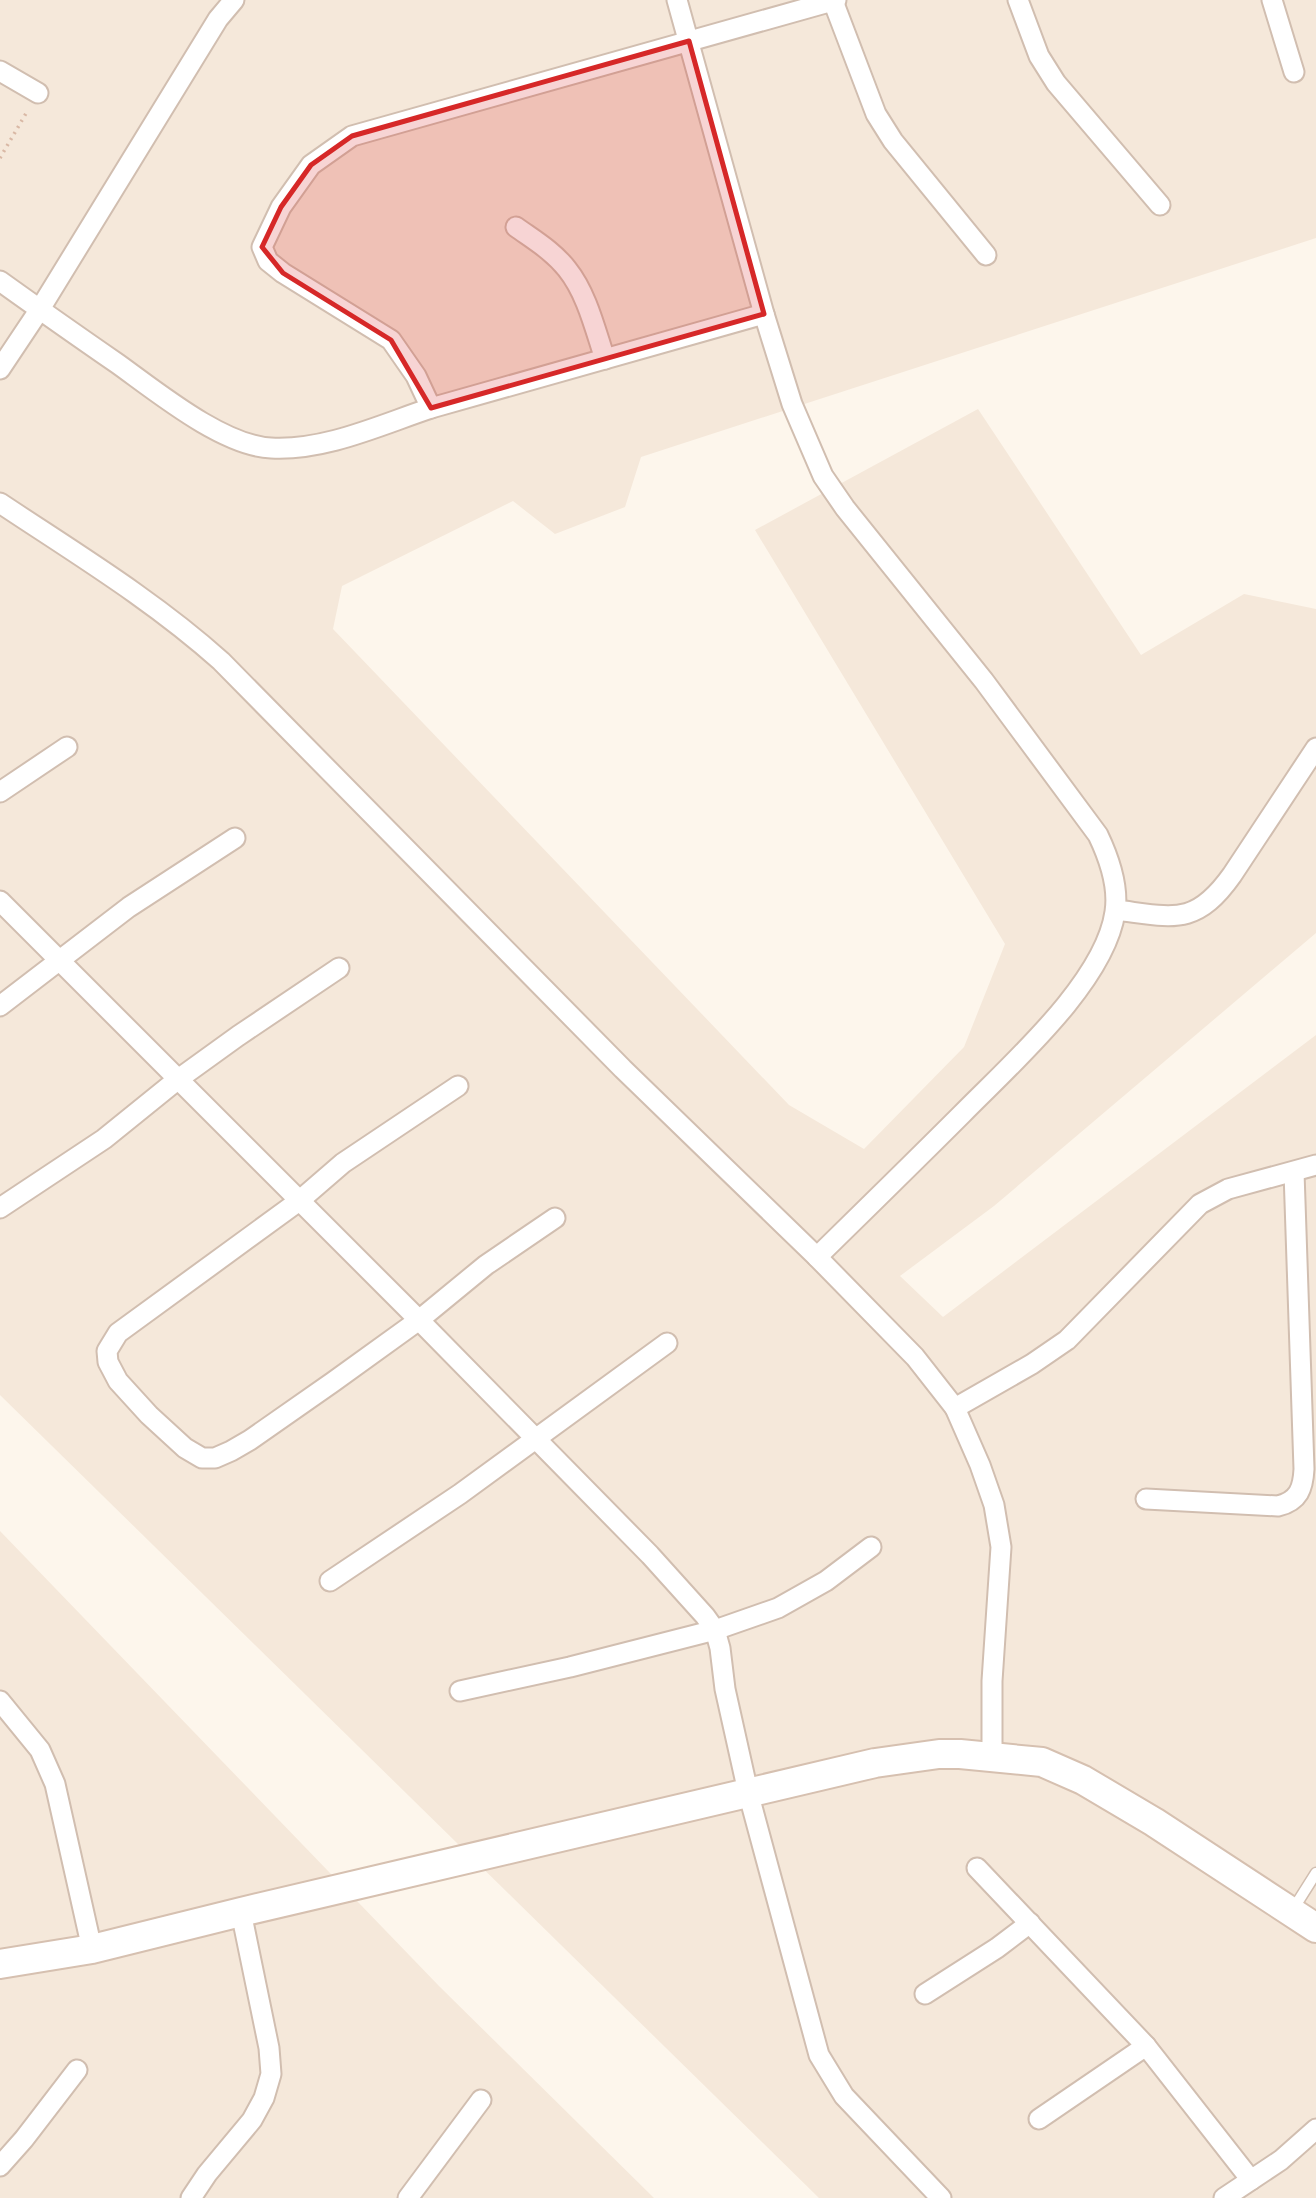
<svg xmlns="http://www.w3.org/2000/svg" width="1316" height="2198" font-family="'Work Sans',sans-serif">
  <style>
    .residential { fill: #f5e8da }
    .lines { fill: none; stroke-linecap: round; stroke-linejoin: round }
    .lane-casing { stroke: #d1beb0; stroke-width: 13 }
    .street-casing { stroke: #d1beb0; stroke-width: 23 }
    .secondary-casing { stroke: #d6c0b0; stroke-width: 32 }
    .path { stroke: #d9b8a5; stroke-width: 3.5; stroke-dasharray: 2 5; stroke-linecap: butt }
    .lane { stroke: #fff; stroke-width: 10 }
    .street { stroke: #fff; stroke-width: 19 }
    .secondary { stroke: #fff; stroke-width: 28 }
    .marked { fill: #d62828; fill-opacity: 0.2; stroke: #d62828; stroke-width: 5; stroke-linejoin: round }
  </style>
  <rect width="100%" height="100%" fill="#fdf6ec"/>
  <g class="residential">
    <path d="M 0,0 L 1316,0 L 1316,238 L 641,457 L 625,507 L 555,534 L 513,501 L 342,586 L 333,629 L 789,1105 L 864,1149 L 964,1047 L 1005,944 L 755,530 L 978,409 L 1141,655 L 1244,594 L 1316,609 L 1316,933 L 994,1206 L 900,1276 L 943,1317 L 1316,1035 L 1316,2198 L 819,2198 L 0,1395 Z"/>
    <path d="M 0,1531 L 439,1986 L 654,2198 L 0,2198 Z"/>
  </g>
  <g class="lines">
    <g class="lane-casing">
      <path id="lane" d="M 1292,1911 L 1316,1873"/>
    </g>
    <g class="street-casing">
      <g id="street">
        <path d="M 677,0 L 764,314 L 792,404 L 823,476 L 845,508 L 984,681 L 1098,835 C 1109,858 1119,886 1115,912 C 1105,982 1010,1065 962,1114 C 914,1162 866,1209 817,1257"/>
        <path d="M 1018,0 L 1039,56 L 1056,83 L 1160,205"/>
        <path d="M 1272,0 L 1294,72"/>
        <path d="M 833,1 L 876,114 L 893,141 L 986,255"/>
        <path d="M 0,71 L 38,93"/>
        <path d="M 516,227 C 534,240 553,251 567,269 C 587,294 595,329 605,359"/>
        <path d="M 0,281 C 39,309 79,337 118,364 C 157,392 223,446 271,448 C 325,451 380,425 431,408"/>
        <path d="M 764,314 L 431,408 L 416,376 L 391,340 L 283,273 L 268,261 L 262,247 L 281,207 L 311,165 L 352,136 L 836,0"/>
        <path d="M 0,369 L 40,309 L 218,19 L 234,0"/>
        <path d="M 0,503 C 75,553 153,600 221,661 L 623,1069 L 817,1257 L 915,1357 L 955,1408 L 980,1465 L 994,1505 L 1001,1547 L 992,1681 L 992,1756"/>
        <path d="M 0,792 L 67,747"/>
        <path d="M 0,901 L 419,1320 L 650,1555 L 705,1616 L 715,1630 L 720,1648 L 725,1689 L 748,1792 L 819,2055 L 844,2096 L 941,2198"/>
        <path d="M 1116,910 C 1173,917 1195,927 1232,875 L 1316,748"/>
        <path d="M 0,1006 L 129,907 L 235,838"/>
        <path d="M 458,1086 L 343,1163 L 299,1201 L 118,1333 L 107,1351 L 108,1362 L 118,1381 L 149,1415 L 185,1448 L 202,1458 L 215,1458 L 231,1451 L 250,1440 L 333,1382 L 419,1320 L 486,1265 L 555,1218"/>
        <path d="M 0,1208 L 104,1139 L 177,1080 L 238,1036 L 339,968"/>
        <path d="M 955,1408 L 1032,1364 L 1067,1340 L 1200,1204 L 1228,1189 L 1316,1165"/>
        <path d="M 1146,1499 L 1278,1506 C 1299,1501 1303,1488 1304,1469 L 1294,1172"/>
        <path d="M 330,1581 L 460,1494 L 667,1343"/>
        <path d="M 460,1691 L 570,1667 L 715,1630 L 778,1608 L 826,1581 L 871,1547"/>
        <path d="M 0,1701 L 40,1750 L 55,1784 L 92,1949"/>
        <path d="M 977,1868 L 1146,2046 L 1251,2180"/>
        <path d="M 925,1994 L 997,1948 L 1030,1923"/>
        <path d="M 1039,2119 L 1146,2046"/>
        <path d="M 0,2166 L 24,2139 L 77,2070"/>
        <path d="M 191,2198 L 207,2174 L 252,2120 L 264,2098 L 271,2074 L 269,2048 L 241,1912"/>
        <path d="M 408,2198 L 481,2100"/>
        <path d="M 1224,2198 L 1281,2160 L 1316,2129"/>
      </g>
    </g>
    <g class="secondary-casing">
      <path id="secondary" d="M 0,1964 L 92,1949 L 241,1912 L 875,1763 L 939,1754 L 960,1754 L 1042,1762 L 1083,1780 L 1154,1822 L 1316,1928"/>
    </g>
    <path class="path" d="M 0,158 L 28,110"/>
    <use href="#lane" class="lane"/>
    <use href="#street" class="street"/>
    <use href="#secondary" class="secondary"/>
  </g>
  <path class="marked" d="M 689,41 L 764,314 L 431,408 L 391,340 L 283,273 L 262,247 L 281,207 L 311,165 L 352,136 Z"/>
</svg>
